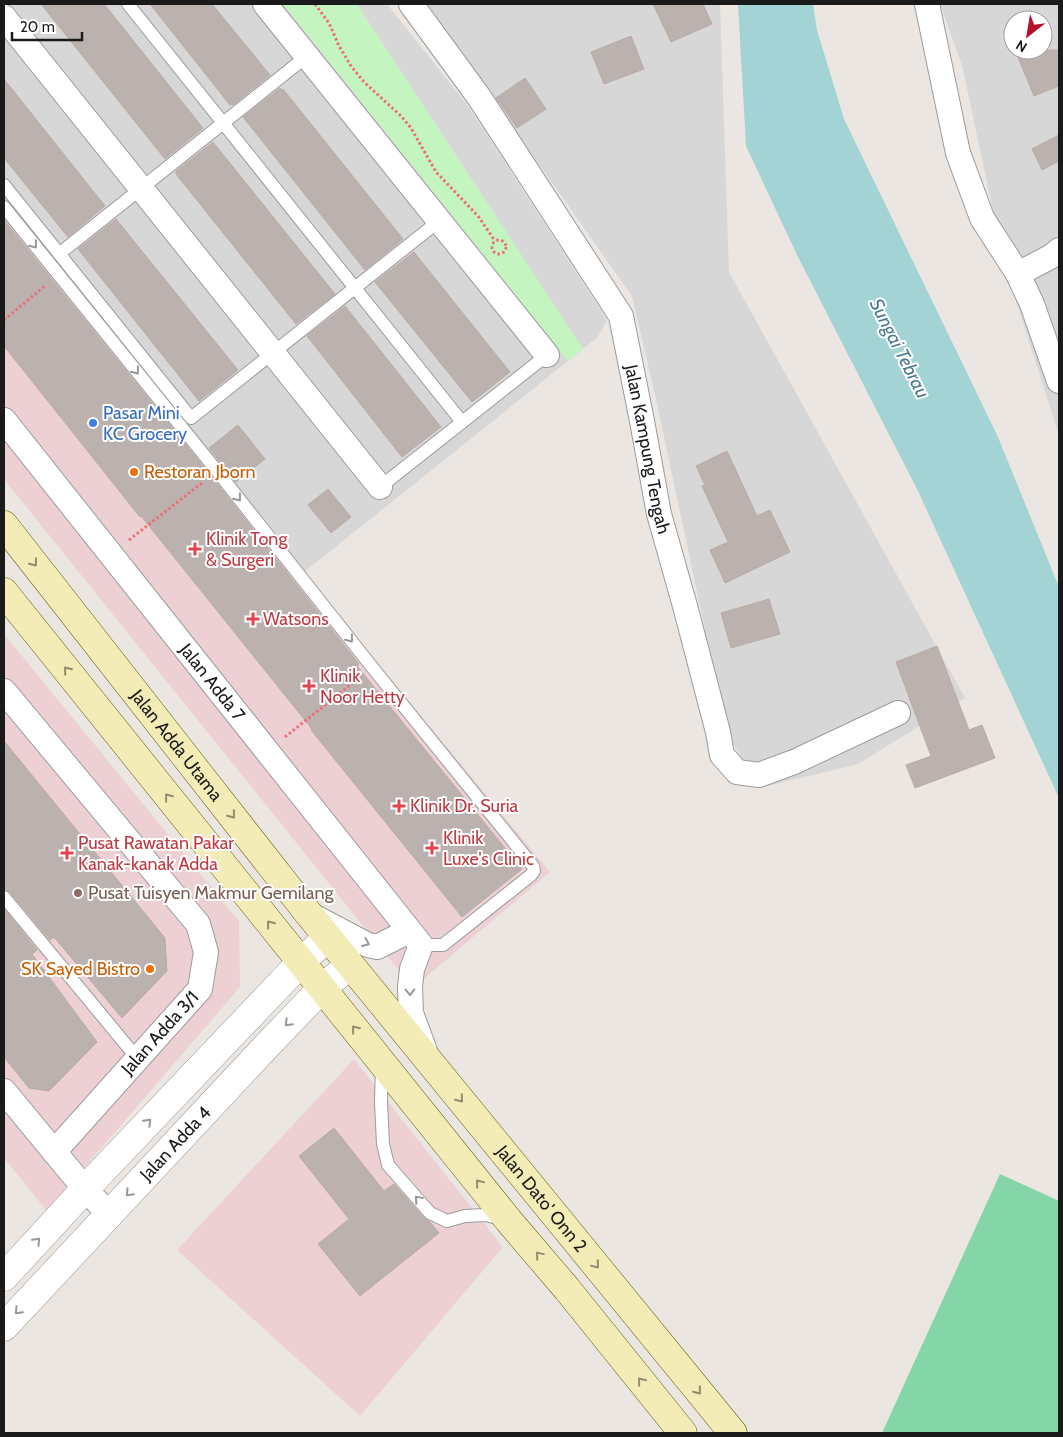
<svg xmlns="http://www.w3.org/2000/svg" width="1063" height="1437" font-family="Cabin,sans-serif">
  <style>
    .residential { fill: #d8d7d8; fill-rule: evenodd }
    .commercial { fill: #ecd0d4 }
    .park { fill: #c4f4bf }
    .pitch { fill: #84d5a8 }
    .water { fill: #a4d3d6 }
    .building { fill: #bbb1ae; stroke: #bcaba4 }
    .lines { fill: none; stroke-linecap: round; stroke-linejoin: round }
    .service-casing { stroke: #9b9b9b; stroke-width: 14 }
    .minor-casing { stroke: #9b9b9b; stroke-width: 26 }
    .tertiary-casing { stroke: #9b9b9b; stroke-width: 29 }
    .secondary-casing { stroke: #66600d; stroke-width: 29 }
    .path { stroke: #ed7078; stroke-width: 3; stroke-dasharray: 2.5 2.5; stroke-linecap: butt }
    .service { stroke: #fff; stroke-width: 12 }
    .minor { stroke: #fff; stroke-width: 24 }
    .tertiary { stroke: #fff; stroke-width: 28 }
    .secondary { stroke: #f3ecb7; stroke-width: 28 }
    .oneway { stroke: #989898 }
    .oneway2 { stroke: #918e70 }
    .shop-dot { fill: #3f7fe0; stroke: #fff; stroke-width: 2 }
    .food-dot { fill: #e8710a; stroke: #fff; stroke-width: 2 }
    .health-dot { fill: #e0444e; stroke: #fff; stroke-width: 2 }
    .education-dot { fill: #8d6e63; stroke: #fff; stroke-width: 2 }
    .labels { text-anchor: middle; stroke-width: 4; stroke-linejoin: round; paint-order: stroke }
    .shop-label { font-size: 18px; fill: #366cbe; stroke: #fff; text-anchor: start }
    .street-label { font-size: 18px; fill: #1a1a1a; stroke: #fff }
    .food-label { font-size: 18px; fill: #c56008; stroke: #fff; text-anchor: start }
    .health-label { font-size: 18px; fill: #be3a42; stroke: #fff; text-anchor: start }
    .education-label { font-size: 18px; fill: #785e54; stroke: #fff; text-anchor: start }
    .water-label { font-size: 19px; font-style: italic; fill: #4a7a93; stroke: #fff }
  </style>
  <rect width="100%" height="100%" fill="#ebe6e1"/>
  <g class="residential">
    <path d="M 4,4 L 387,4 L 469,107 L 607,320 L 598,337 L 303,573 L 4,199 Z"/>
    <path d="M 426,4 L 720,4 L 729,272 L 965,698 L 858,764 L 759,788 L 727,733 L 656,399 L 632,296 Z"/>
    <path d="M 940,4 L 1059,4 L 1059,435 L 1004,263 L 962,65 ZM 1013,20 L 1043,20 L 1043,50 L 1013,50 Z"/>
  </g>
  <g class="commercial">
    <path d="M 4,199 L 303,573 L 550,872 L 413,988 L 4,479 Z"/>
    <path d="M 4,634 L 239,921 L 240,987 L 47,1211 L 4,1158 Z"/>
    <path d="M 354,1059 L 503,1247 L 360,1416 L 177,1250 Z"/>
  </g>
  <path class="park" d="M 283,4 L 357,4 L 583,349 L 568,361 Z"/>
  <path class="pitch" d="M 1000,1174 L 1059,1201 L 1059,1433 L 882,1433 Z"/>
  <path class="water" d="M 738,4 L 813,4 L 817,30 L 844,119 L 998,437 L 1059,587 L 1059,798 L 918,491 L 798,257 L 746,146 Z"/>
  <g class="building">
    <path d="M 41,4 L 104,4 L 203,128 L 202,129 L 165,159 Z"/>
    <path d="M 150,4 L 212,4 L 270,75 L 233,105 L 232,104 L 230,105 Z"/>
    <path d="M 653,4 L 703,4 L 712,24 L 671,42 Z"/>
    <path d="M 631,36 L 644,69 L 604,84 L 591,52 Z"/>
    <path d="M 1015,50 L 1059,50 L 1059,86 L 1034,96 Z"/>
    <path d="M 525,78 L 546,109 L 517,128 L 496,98 Z"/>
    <path d="M 4,79 L 105,206 L 68,237 L 4,158 Z"/>
    <path d="M 280,88 L 282,90 L 283,89 L 403,239 L 365,270 L 243,117 Z"/>
    <path d="M 1059,135 L 1059,161 L 1042,170 L 1032,149 Z"/>
    <path d="M 213,142 L 335,294 L 296,324 L 176,174 L 176,171 Z"/>
    <path d="M 116,219 L 238,370 L 199,401 L 78,249 Z"/>
    <path d="M 4,220 L 211,476 L 359,664 L 357,666 L 522,869 L 462,917 L 311,730 L 312,729 L 141,516 L 140,517 L 4,346 Z"/>
    <path d="M 414,252 L 510,372 L 472,402 L 375,282 Z"/>
    <path d="M 345,306 L 441,427 L 402,457 L 307,336 Z"/>
    <path d="M 238,425 L 265,459 L 236,482 L 209,448 Z"/>
    <path d="M 727,451 L 757,516 L 770,510 L 790,552 L 725,583 L 710,550 L 728,542 L 702,486 L 705,485 L 696,466 Z"/>
    <path d="M 328,489 L 351,517 L 331,533 L 308,505 Z"/>
    <path d="M 769,599 L 780,634 L 731,648 L 721,613 Z"/>
    <path d="M 937,646 L 969,730 L 982,725 L 995,758 L 915,788 L 906,765 L 931,756 L 896,662 Z"/>
    <path d="M 4,741 L 165,938 L 167,971 L 122,1018 L 54,937 L 50,940 L 10,892 L 4,889 Z"/>
    <path d="M 4,909 L 37,950 L 32,954 L 97,1042 L 49,1091 L 29,1088 L 4,1057 Z"/>
    <path d="M 334,1128 L 384,1191 L 394,1184 L 424,1218 L 430,1222 L 439,1233 L 360,1296 L 318,1244 L 349,1219 L 299,1156 Z"/>
  </g>
  <g class="lines">
    <g class="service-casing">
      <g id="service">
        <path d="M 128,4 L 462,422"/>
        <path d="M 4,185 L 191,418 L 439,221"/>
        <path d="M 4,207 L 217,471 L 372,667 L 533,866 L 534,871 L 531,875 L 443,945 L 421,945"/>
        <path d="M 59,254 L 307,56"/>
        <path d="M 380,487 L 547,355"/>
        <path d="M 4,897 L 137,1058"/>
        <path d="M 382,1067 L 381,1102 L 383,1144 L 388,1165 L 430,1213 L 447,1221 L 465,1216 L 485,1215 L 502,1219"/>
      </g>
    </g>
    <g class="minor-casing">
      <g id="minor">
        <path d="M 265,4 L 547,355"/>
        <path id="s1" d="M 411,4 L 479,97 L 621,316 L 642,421 L 659,514 L 685,606 L 718,732 L 722,755 L 737,772 L 759,775 L 794,762 L 898,713"/>
        <path d="M 927,4 L 958,153 L 982,218 L 1018,274 L 1032,304 L 1059,381"/>
        <path d="M 4,17 L 380,487"/>
        <path d="M 1018,274 L 1052,256 L 1059,250"/>
        <path id="s2" d="M 4,420 L 421,945 L 412,969 L 410,987 L 411,1013 L 425,1051"/>
        <path d="M 4,691 L 198,924 L 206,952 L 200,989 L 54,1152"/>
        <path d="M 311,915 L 368,945 L 377,947 L 409,931"/>
        <path d="M 4,1091 L 85,1189 L 109,1214"/>
      </g>
    </g>
    <g class="tertiary-casing">
      <g id="tertiary">
        <path d="M 4,1277 L 85,1189 L 301,962 L 328,937"/>
        <path id="s3" d="M 4,1327 L 261,1052 L 322,988 L 350,965"/>
      </g>
    </g>
    <g class="secondary-casing">
      <g id="secondary">
        <path id="s4" d="M 4,525 L 308,913 L 733,1433"/>
        <path d="M 4,592 L 509,1221 L 567,1289 L 683,1433"/>
      </g>
    </g>
    <g class="path">
      <path d="M 315,4 L 329,23 L 339,46 L 351,66 L 364,82 L 401,116 L 411,128 L 436,172 L 478,216 L 495,241"/>
      <circle cx="499" cy="247" r="7"/>
      <path d="M 4,320 L 46,285"/>
      <path d="M 129,540 L 203,482"/>
      <path d="M 285,737 L 360,677"/>
    </g>
    <use href="#service" class="service"/>
    <use href="#minor" class="minor"/>
    <use href="#tertiary" class="tertiary"/>
    <use href="#secondary" class="secondary"/>
  </g>
  <defs><path id="oneway-chevron" d="M-2-3.5L2.5 0L-2 3.5" fill="none" stroke-width="1.6" stroke-linecap="round" stroke-linejoin="round" transform="scale(1.25)"/></defs>
  <g class="oneway">
    <use href="#oneway-chevron" transform="translate(34 245) rotate(51)"/>
    <use href="#oneway-chevron" transform="translate(136 371) rotate(51)"/>
    <use href="#oneway-chevron" transform="translate(238 498) rotate(52)"/>
    <use href="#oneway-chevron" transform="translate(350 639) rotate(52)"/>
    <use href="#oneway-chevron" transform="translate(366 943) rotate(23)"/>
    <use href="#oneway-chevron" transform="translate(410 992) rotate(89)"/>
    <use href="#oneway-chevron" transform="translate(288 1023) rotate(134)"/>
    <use href="#oneway-chevron" transform="translate(148 1122) rotate(-46)"/>
    <use href="#oneway-chevron" transform="translate(129 1193) rotate(133)"/>
    <use href="#oneway-chevron" transform="translate(418 1199) rotate(-131)"/>
    <use href="#oneway-chevron" transform="translate(37 1241) rotate(-47)"/>
    <use href="#oneway-chevron" transform="translate(18 1311) rotate(133)"/>
  </g>
  <g class="oneway2">
    <use href="#oneway-chevron" transform="translate(34 563) rotate(52)"/>
    <use href="#oneway-chevron" transform="translate(67 670) rotate(-129)"/>
    <use href="#oneway-chevron" transform="translate(168 797) rotate(-129)"/>
    <use href="#oneway-chevron" transform="translate(232 815) rotate(52)"/>
    <use href="#oneway-chevron" transform="translate(270 924) rotate(-129)"/>
    <use href="#oneway-chevron" transform="translate(355 1029) rotate(-129)"/>
    <use href="#oneway-chevron" transform="translate(460 1099) rotate(51)"/>
    <use href="#oneway-chevron" transform="translate(479 1183) rotate(-129)"/>
    <use href="#oneway-chevron" transform="translate(539 1255) rotate(-130)"/>
    <use href="#oneway-chevron" transform="translate(596 1265) rotate(51)"/>
    <use href="#oneway-chevron" transform="translate(641 1381) rotate(-129)"/>
    <use href="#oneway-chevron" transform="translate(698 1391) rotate(51)"/>
  </g>
  <circle class="shop-dot" cx="93" cy="423" r="5"/>
  <g class="food-dot">
    <circle cx="134" cy="472" r="5"/>
    <circle cx="150" cy="969" r="5"/>
  </g>
  <g class="health-dot">
    <path d="M192.5 541.5h5v5h5v5h-5v5h-5v-5h-5v-5h5z"/>
    <path d="M250.5 611.5h5v5h5v5h-5v5h-5v-5h-5v-5h5z"/>
    <path d="M306.5 678.5h5v5h5v5h-5v5h-5v-5h-5v-5h5z"/>
    <path d="M396.5 798.5h5v5h5v5h-5v5h-5v-5h-5v-5h5z"/>
    <path d="M429.5 840.5h5v5h5v5h-5v5h-5v-5h-5v-5h5z"/>
    <path d="M64.5 845.5h5v5h5v5h-5v5h-5v-5h-5v-5h5z"/>
  </g>
  <circle class="education-dot" cx="78" cy="893" r="5"/>
  <g class="labels">
    <g class="shop-label">
      <text x="103" y="419">Pasar Mini<tspan x="103" dy="21">KC Grocery</tspan></text>
    </g>
    <g class="street-label">
      <text dy="6" stroke="none"><textPath href="#s1" startOffset="512">Jalan Kampung Tengah</textPath></text>
      <text dy="6" stroke="none"><textPath href="#s2" startOffset="335">Jalan Adda 7</textPath></text>
      <text dy="6" stroke="none"><textPath href="#s4" startOffset="280">Jalan Adda Utama</textPath></text>
      <text transform="translate(160 1033) rotate(-48)" y="6">Jalan Adda 3/1</text>
      <text dy="6" stroke="none"><textPath href="#s3" startOffset="251">Jalan Adda 4</textPath></text>
      <text dy="6" stroke="none"><textPath href="#s4" startOffset="862">Jalan Dato' Onn 2</textPath></text>
    </g>
    <g class="food-label">
      <text x="144" y="478">Restoran Jborn</text>
      <text x="140" y="975" text-anchor="end">SK Sayed Bistro</text>
    </g>
    <g class="health-label">
      <text x="206" y="545">Klinik Tong<tspan x="206" dy="21">&amp; Surgeri</tspan></text>
      <text x="263" y="625">Watsons</text>
      <text x="320" y="682">Klinik<tspan x="320" dy="21">Noor Hetty</tspan></text>
      <text x="410" y="812">Klinik Dr. Suria</text>
      <text x="443" y="844">Klinik<tspan x="443" dy="21">Luxe's Clinic</tspan></text>
      <text x="78" y="849">Pusat Rawatan Pakar<tspan x="78" dy="21">Kanak-kanak Adda</tspan></text>
    </g>
    <g class="education-label">
      <text x="88" y="899">Pusat Tuisyen Makmur Gemilang</text>
    </g>
    <g class="water-label">
      <text transform="translate(900 348) rotate(63)" y="7">Sungai Tebrau</text>
    </g>
  </g>
  <rect width="1063" height="1437" fill="none" stroke="#1a1a1a" stroke-width="10"/>
  <g transform="translate(1028 35) rotate(211)"><circle r="24" fill="#ffffff" stroke="#a3a3a3"/>
  <path d="M0-4L9 19L0 12L-9 19Z" fill="#b5102c"/>
  <text y="-8" font-size="14" font-weight="bold" text-anchor="middle" fill="#1a1a1a">N</text>
  </g>
  <path d="M12 32v8h70v-8" fill="none" stroke="#1a1a1a" stroke-width="2.5"/>
  <text x="20" y="32" font-size="15" fill="#1a1a1a" stroke="#ffffff" stroke-width="4" paint-order="stroke">20 m</text>
</svg>
